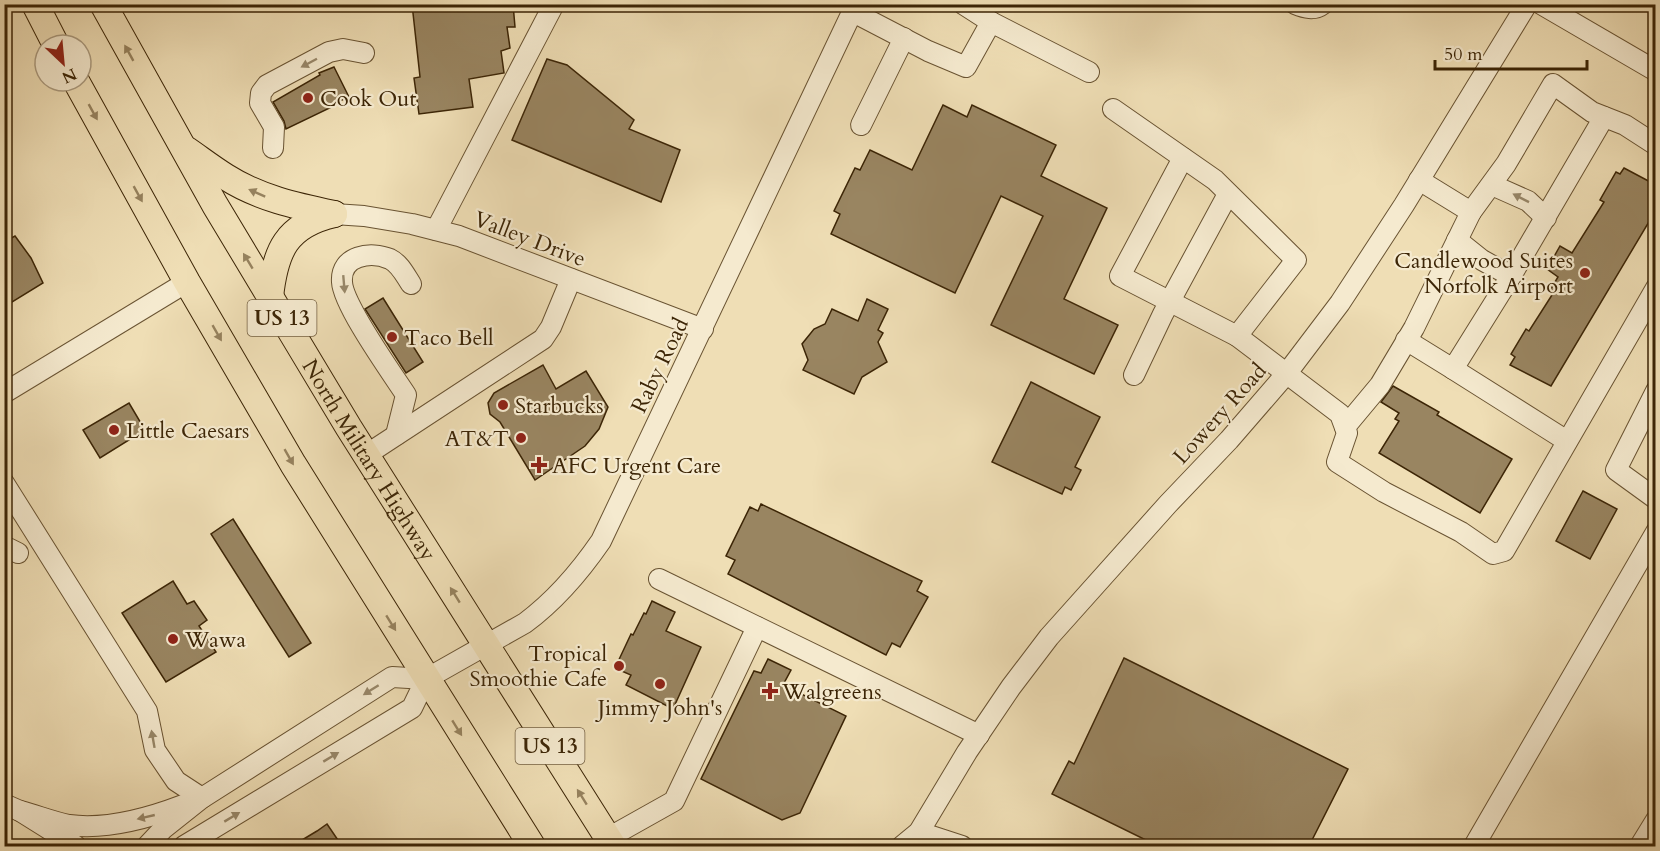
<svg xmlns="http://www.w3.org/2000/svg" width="1660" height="851" font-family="Cardo,serif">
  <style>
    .building { fill: #998561; stroke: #3c2506; stroke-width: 1.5 }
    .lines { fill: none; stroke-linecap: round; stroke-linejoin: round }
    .minor-casing { stroke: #695332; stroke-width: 22 }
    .major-casing { stroke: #3c2506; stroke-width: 28 }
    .minor { stroke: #f5eacf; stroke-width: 20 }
    .major { stroke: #efdeb5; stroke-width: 26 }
    .oneway { fill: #96825e }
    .oneway2 { fill: #98886a }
    .poi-dot { fill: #8f2418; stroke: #f5eacf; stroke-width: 2 }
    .labels { text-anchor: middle; stroke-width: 4.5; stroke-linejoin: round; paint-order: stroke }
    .shield { fill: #f5eacf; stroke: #746042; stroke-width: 1.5 }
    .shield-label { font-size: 21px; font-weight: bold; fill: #3c2506 }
    .poi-label { font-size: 22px; fill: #3c2506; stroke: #f5eacf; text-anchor: start }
    .street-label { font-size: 22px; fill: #3c2506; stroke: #f5eacf }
  </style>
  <rect width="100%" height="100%" fill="#efdeb5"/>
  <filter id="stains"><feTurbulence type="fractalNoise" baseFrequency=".00333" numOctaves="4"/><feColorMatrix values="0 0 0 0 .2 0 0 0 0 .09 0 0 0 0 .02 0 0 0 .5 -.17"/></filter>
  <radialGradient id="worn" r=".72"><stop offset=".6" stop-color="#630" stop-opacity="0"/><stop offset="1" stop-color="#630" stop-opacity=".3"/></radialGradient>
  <g class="building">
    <path d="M 412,4 L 513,4 L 515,27 L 507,27 L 510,48 L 501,51 L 504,73 L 469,79 L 473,107 L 419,114 L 414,78 L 420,77 Z"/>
    <path d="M 547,59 L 567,65 L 634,120 L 629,129 L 680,150 L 661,202 L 512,140 Z"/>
    <path d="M 334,67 L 349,97 L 337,102 L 338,104 L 286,129 L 284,121 L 273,102 L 320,75 L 319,73 Z"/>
    <path d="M 943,105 L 967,117 L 972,105 L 1056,145 L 1041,176 L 1107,208 L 1064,299 L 1118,325 L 1094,374 L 991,325 L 1043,216 L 1001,196 L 955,293 L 831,234 L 840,214 L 834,211 L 855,168 L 860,170 L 870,150 L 912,170 Z"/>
    <path d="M 1624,168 L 1656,185 L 1656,210 L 1551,386 L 1510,365 L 1515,357 L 1511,354 L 1526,329 L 1529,331 L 1552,295 L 1549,292 L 1558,277 L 1547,269 L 1560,246 L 1572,253 L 1604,202 L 1600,200 L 1616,172 L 1620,174 Z"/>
    <path d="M 15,236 L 31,258 L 43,283 L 4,307 L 4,242 Z"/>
    <path d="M 383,298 L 423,362 L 406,373 L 365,309 Z"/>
    <path d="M 867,299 L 888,309 L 878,330 L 883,333 L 878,342 L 887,362 L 862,377 L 854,394 L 803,370 L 808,360 L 802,344 L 814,329 L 825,324 L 832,309 L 858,321 Z"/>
    <path d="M 543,365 L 556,389 L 586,371 L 608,407 L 599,429 L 585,446 L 535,480 L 500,422 L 490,414 L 488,403 L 494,393 Z"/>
    <path d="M 1031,382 L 1100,417 L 1075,467 L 1081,470 L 1071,490 L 1065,487 L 1062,494 L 992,462 Z"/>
    <path d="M 1393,386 L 1439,412 L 1437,415 L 1512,459 L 1480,513 L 1379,453 L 1399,421 L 1395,419 L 1399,413 L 1381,402 Z"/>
    <path d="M 129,403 L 145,430 L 100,458 L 83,430 Z"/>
    <path d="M 1583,491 L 1617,509 L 1590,559 L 1556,541 Z"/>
    <path d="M 761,504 L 922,581 L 917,591 L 928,597 L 900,647 L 892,643 L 886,655 L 728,574 L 735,560 L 726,556 L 750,507 L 758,511 Z"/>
    <path d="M 233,519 L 311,643 L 289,657 L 211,534 Z"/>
    <path d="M 173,581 L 187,604 L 194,601 L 207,620 L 199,626 L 216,652 L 166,682 L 122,613 Z"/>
    <path d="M 652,601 L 675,612 L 666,631 L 701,647 L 673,709 L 626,685 L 631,675 L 615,668 L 631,634 L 633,635 L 644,613 L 646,614 Z"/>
    <path d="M 1124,658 L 1348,769 L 1309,846 L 1158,846 L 1052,794 L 1069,761 L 1074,764 Z"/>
    <path d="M 768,659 L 791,670 L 783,685 L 846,716 L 800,813 L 782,820 L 701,779 L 754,671 L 761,673 Z"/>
    <path d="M 327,824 L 342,846 L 292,846 L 317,831 Z"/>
  </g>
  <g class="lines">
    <g class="minor-casing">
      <g id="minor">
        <path d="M 963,4 L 991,22"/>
        <path d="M 1295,4 C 1305,8 1314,11 1323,4"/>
        <path d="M 1541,4 L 1656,71"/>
        <path d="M 853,12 L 928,51 L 966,67 L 991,22 L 1089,72"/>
        <path d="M 1113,109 L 1215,180 L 1296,260 L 1237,336 L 1340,414 L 1347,433 L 1337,462 L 1384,492 L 1461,532 L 1493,554 L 1504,551 L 1656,288"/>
        <path d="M 861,125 L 904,38"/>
        <path d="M 273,148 L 274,127 L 260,103 L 261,93 L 267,85 L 329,52 L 343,49 L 364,53"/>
        <path d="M 1183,158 L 1120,276 L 1237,336"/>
        <path d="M 1419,180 L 1471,212 L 1506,164 L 1553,84 L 1592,112 L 1625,125 L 1656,145"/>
        <path d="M 1492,185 L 1528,201 L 1546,218"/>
        <path d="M 334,214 L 364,216 L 412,224 L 459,236 L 703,329"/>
        <path d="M 436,230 L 554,4"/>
        <path d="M 1457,240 L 1482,260 L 1511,276"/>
        <path d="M 1406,340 L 1453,369 L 1511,276 L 1604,117"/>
        <path d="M 1453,369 L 1567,441"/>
        <path d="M 1134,375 L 1163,314 L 1228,194"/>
        <path d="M 1656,391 L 1616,470 L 1656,499"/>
        <path d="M 4,393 L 187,282"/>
        <path d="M 1345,427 L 1380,385 L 1414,328 L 1471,212"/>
        <path d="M 396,435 L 406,395 C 391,372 343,305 342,282 C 340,255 371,251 390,259 C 400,264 405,275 411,284"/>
        <path d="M 366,455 L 543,339 L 551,327 L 571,279"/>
        <path d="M 4,483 L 147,711 L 155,750 L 176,781 L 202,798"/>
        <path d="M 4,546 L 18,553"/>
        <path d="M 659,579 L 979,735"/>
        <path d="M 426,679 L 525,623 C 556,600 579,573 601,541 L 856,4"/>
        <path d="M 4,804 L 20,811 L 76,846"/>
        <path d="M 20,811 C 36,815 53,822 69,825 C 107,830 149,818 183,805"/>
        <path d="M 919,832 L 962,846"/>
        <path d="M 608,838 L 674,801 L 757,627"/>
        <path d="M 147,846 L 163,829 L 202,798 L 392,677 L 426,679"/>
        <path d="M 184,846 L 412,708 L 426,679"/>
        <path d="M 902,846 L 919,832 L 967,752 L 1011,687 L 1049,637 L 1168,504 L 1229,440 L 1287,373 L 1340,303 L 1404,205 L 1527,4"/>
        <path d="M 1474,846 L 1656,532"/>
        <path d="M 1640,846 L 1656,820"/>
      </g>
    </g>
    <g class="major-casing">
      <g id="major">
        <path d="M 35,4 L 56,45"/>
        <path id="s1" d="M 103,4 L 215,205 L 349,428 L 613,846"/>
        <path d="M 76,81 L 187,282 L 293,464 L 532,846"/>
        <path d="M 187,150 C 200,159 213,169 226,177 C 259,198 296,206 334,214"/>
        <path d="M 270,297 C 275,251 286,225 334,214"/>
      </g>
    </g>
    <use href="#minor" class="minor"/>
    <use href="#major" class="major"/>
  </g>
  <defs><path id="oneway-solid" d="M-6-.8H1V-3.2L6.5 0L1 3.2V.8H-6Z" transform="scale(1.5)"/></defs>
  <g class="oneway">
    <use href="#oneway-solid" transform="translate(129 53) rotate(-119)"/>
    <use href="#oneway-solid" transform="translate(93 112) rotate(61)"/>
    <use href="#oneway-solid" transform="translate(257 193) rotate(-156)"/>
    <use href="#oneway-solid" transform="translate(138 194) rotate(61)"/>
    <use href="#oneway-solid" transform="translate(248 261) rotate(-121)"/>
    <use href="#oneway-solid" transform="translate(217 333) rotate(60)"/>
    <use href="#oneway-solid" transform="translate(289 457) rotate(60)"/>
    <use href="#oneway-solid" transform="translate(455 595) rotate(-122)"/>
    <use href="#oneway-solid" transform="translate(391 623) rotate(58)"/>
    <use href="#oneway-solid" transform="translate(457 728) rotate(58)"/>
    <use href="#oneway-solid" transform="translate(582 797) rotate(-122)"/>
  </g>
  <g class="oneway2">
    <use href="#oneway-solid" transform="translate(309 63) rotate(152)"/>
    <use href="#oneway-solid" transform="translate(1521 198) rotate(-153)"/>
    <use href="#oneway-solid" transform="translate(344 284) rotate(85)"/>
    <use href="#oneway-solid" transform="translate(371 690) rotate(148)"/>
    <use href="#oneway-solid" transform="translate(153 739) rotate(-100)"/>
    <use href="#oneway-solid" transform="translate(331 757) rotate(-31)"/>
    <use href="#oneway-solid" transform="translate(146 817) rotate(167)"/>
    <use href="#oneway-solid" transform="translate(232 817) rotate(-31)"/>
  </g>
  <g class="poi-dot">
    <circle cx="308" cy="98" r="6"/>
    <circle cx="1585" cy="273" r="6"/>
    <circle cx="392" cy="337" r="6"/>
    <circle cx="503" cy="405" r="6"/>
    <circle cx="114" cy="430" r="6"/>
    <circle cx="521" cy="438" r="6"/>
    <path d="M536 456h6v6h6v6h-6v6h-6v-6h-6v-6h6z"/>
    <circle cx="173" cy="639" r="6"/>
    <circle cx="619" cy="666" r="6"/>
    <circle cx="660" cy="684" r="6"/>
    <path d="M767 682h6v6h6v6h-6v6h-6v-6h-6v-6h6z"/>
  </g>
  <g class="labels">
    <g class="shield">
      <rect x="247.5" y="300" width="69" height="36" rx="4.5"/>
      <rect x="515.5" y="728" width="69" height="36" rx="4.5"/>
    </g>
    <g class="shield-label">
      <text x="282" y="325">US 13</text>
      <text x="550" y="753">US 13</text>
    </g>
    <g class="poi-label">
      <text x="320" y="106">Cook Out</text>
      <text x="1573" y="268" text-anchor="end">Candlewood Suites<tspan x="1573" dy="25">Norfolk Airport</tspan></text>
      <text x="404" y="345">Taco Bell</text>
      <text x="515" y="413">Starbucks</text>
      <text x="126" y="438">Little Caesars</text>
      <text x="509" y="446" text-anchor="end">AT&amp;T</text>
      <text x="552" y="473">AFC Urgent Care</text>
      <text x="185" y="647">Wawa</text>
      <text x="607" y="661" text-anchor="end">Tropical<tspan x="607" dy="25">Smoothie Cafe</tspan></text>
      <text x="782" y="699">Walgreens</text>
      <text x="660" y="715" text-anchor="middle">Jimmy John's</text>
    </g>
    <g class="street-label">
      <text transform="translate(530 238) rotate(21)" y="8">Valley Drive</text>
      <text transform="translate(659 365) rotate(-64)" y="8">Raby Road</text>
      <text transform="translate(1219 413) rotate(-48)" y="8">Lowery Road</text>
      <text dy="8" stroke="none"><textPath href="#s1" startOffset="528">North Military Highway</textPath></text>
    </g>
  </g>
  <rect width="1660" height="851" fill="none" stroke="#efdeb5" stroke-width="24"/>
  <rect x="6" y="6" width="1648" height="839" fill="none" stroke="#3c2506" stroke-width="3"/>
  <rect x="12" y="12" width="1636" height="827" fill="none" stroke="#3c2506" stroke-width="1.5"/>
  <g transform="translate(63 63) rotate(154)"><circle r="28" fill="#f5eacf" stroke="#ab9b7f" stroke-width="1.5"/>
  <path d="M0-4.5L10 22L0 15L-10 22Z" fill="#8f2418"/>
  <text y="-9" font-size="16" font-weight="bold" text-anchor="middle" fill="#3c2506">N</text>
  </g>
  <path d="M1435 60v9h152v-9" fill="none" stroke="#3c2506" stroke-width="3"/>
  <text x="1444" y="60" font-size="18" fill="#3c2506" stroke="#f5eacf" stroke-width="4.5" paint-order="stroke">50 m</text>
  <rect width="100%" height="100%" filter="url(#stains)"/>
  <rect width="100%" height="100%" fill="url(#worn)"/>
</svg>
